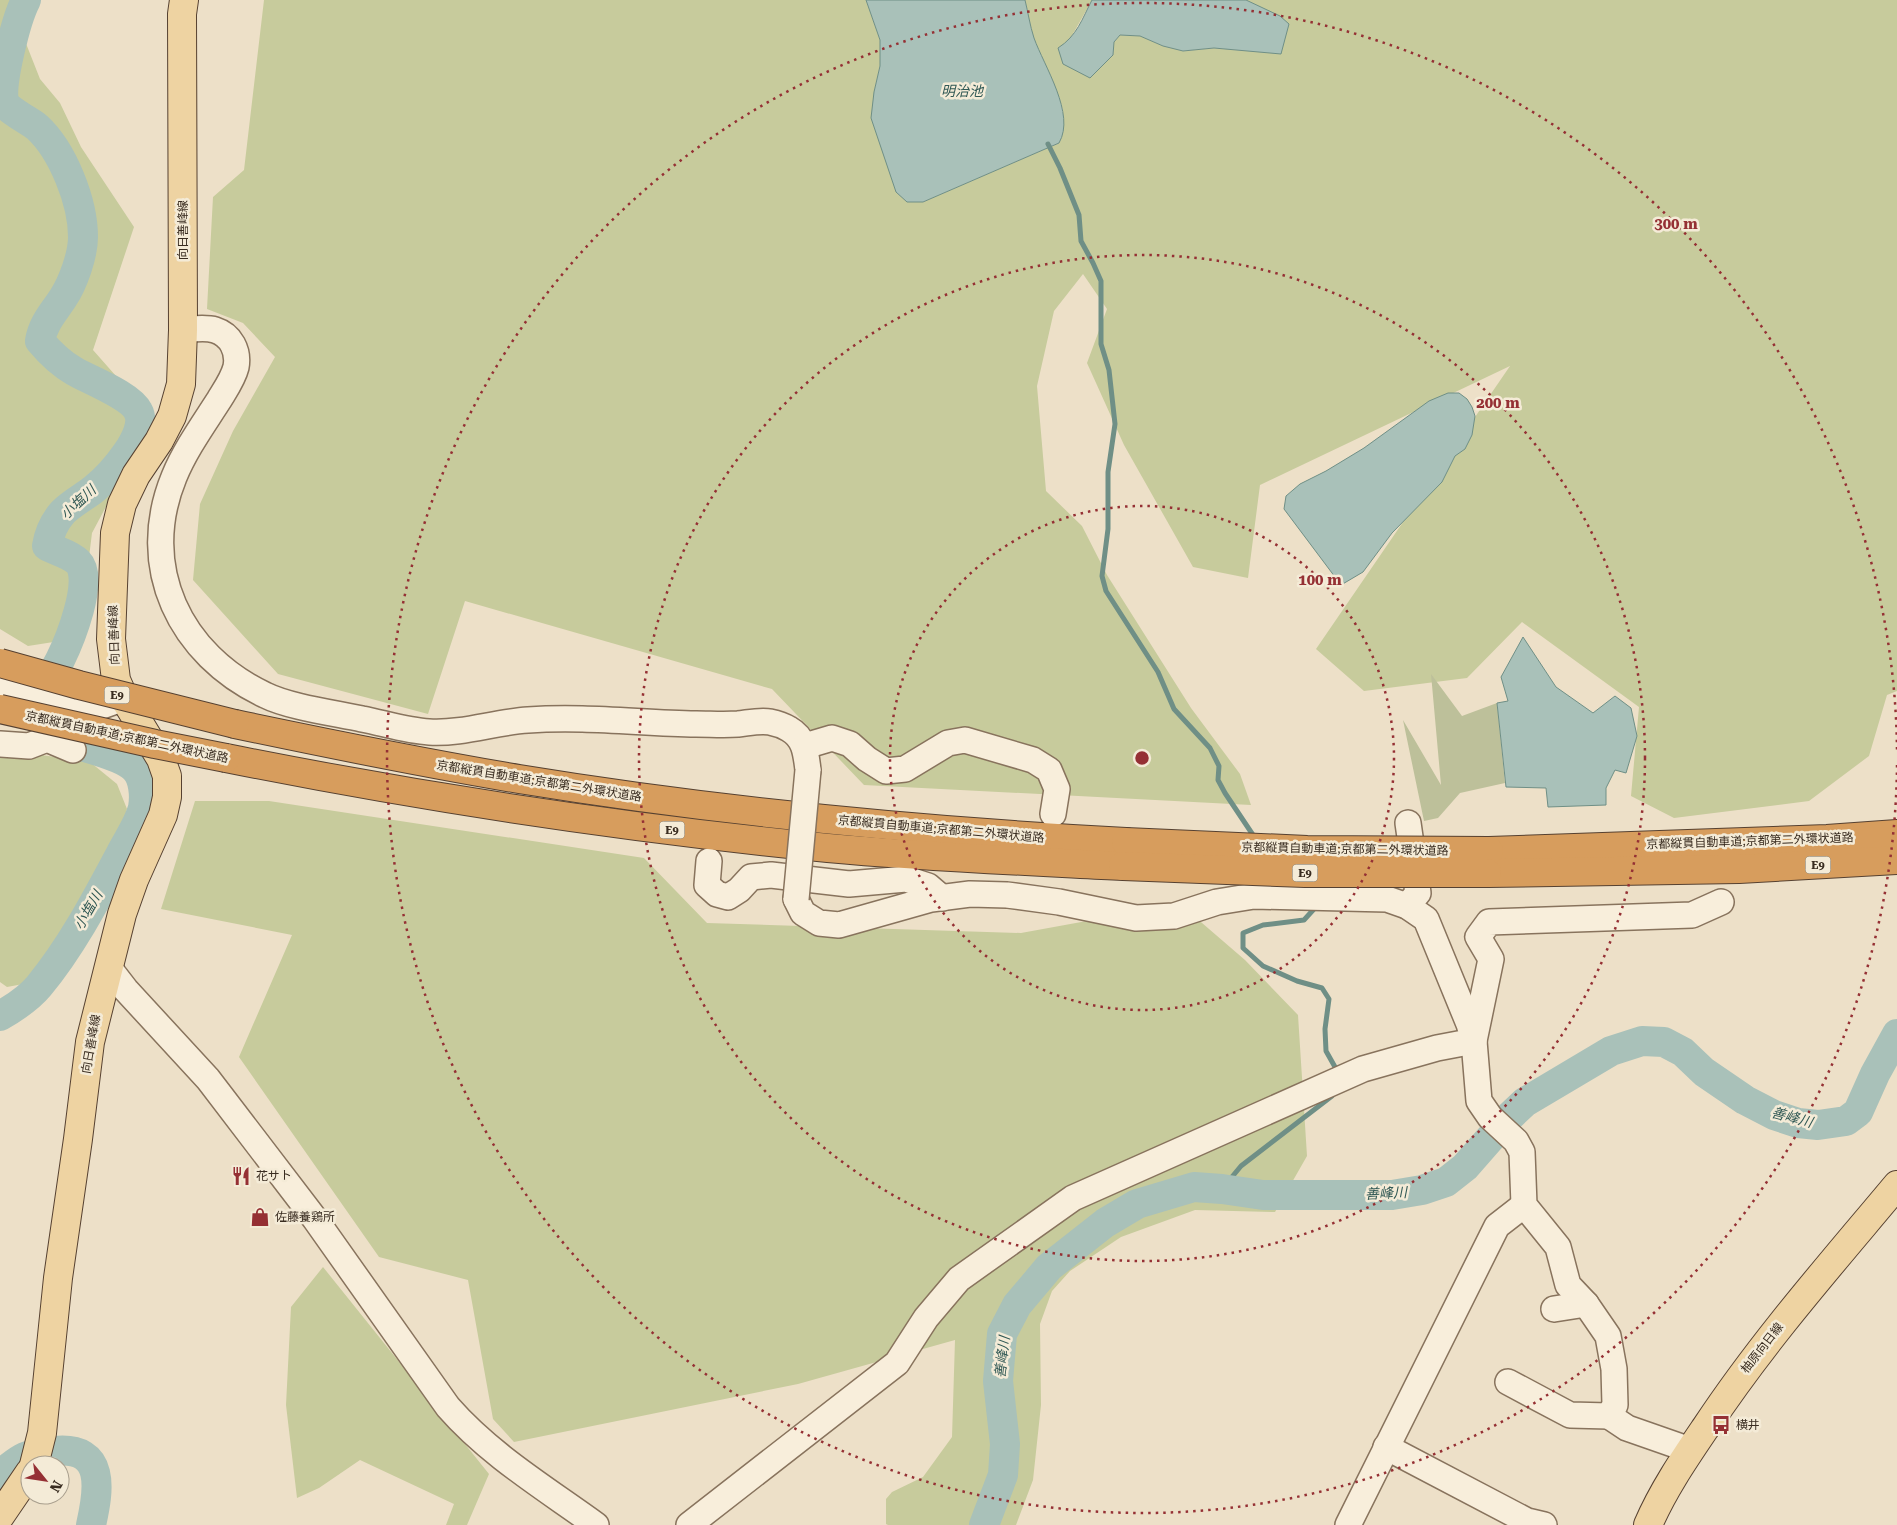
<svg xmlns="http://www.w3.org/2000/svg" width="1897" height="1525" font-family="'Roboto Serif','Noto Sans JP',serif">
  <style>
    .green { fill: #c7cb9c }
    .cemetery { fill: #bdc09a }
    .water { fill: #a9c1b9; stroke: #6f8f86 }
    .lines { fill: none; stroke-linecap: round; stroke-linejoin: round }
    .stream { stroke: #6f8f86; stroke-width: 5 }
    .river { stroke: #a9c1b9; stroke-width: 30 }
    .minor-casing { stroke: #88735d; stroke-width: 28 }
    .major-casing { stroke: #564131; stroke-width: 30 }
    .highway-casing { stroke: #564131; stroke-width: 30 }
    .minor { stroke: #f8eedb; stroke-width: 25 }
    .major { stroke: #eed3a2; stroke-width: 28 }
    .highway { stroke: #d79d5d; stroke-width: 28 }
    .minor-bridge-casing { stroke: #88735d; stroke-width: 28; stroke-linecap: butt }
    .highway-bridge-casing { stroke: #564131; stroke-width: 30; stroke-linecap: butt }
    .minor-bridge { stroke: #f8eedb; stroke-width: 25 }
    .highway-bridge { stroke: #d79d5d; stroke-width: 28 }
    .ring { fill: none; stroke: #953034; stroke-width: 2.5; stroke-dasharray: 2.5 5 }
    .labels { text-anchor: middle; stroke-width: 5; stroke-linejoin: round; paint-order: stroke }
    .shield { fill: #f4ebd7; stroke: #716557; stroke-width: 1 }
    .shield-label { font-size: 11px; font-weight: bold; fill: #392c20 }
    .street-label { font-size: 12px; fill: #392c20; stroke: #f4ebd7 }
    .poi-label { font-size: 12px; fill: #392c20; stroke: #f4ebd7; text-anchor: start }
    .water-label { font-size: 14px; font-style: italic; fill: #305854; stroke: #f4ebd7 }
    .centre { fill: #953034; stroke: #f4ebd7; stroke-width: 2.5 }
    .ring-label { font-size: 15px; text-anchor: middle; font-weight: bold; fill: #953034; stroke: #f4ebd7; stroke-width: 5; stroke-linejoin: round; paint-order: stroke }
  </style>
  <rect width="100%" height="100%" fill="#ede0c8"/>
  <g class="green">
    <path d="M 0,0 L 12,0 L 12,8 L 40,79 L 60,103 L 81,147 L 134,227 L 93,350 L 153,418 L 92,533 L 79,638 L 28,646 L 0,629 Z"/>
    <path d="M 264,0 L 866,0 L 880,40 L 880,66 L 874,92 L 907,202 L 923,202 L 1059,143 L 1063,110 L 1033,37 L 1025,0 L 1092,0 L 1069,41 L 1113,55 L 1114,42 L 1120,35 L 1140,36 L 1163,46 L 1183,51 L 1214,48 L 1281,53 L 1246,0 L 1243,0 L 1897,0 L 1897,691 L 1887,695 L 1869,756 L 1809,801 L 1674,818 L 1631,796 L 1639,707 L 1522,622 L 1467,678 L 1364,691 L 1316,649 L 1510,366 L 1260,485 L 1248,578 L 1193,567 L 1124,445 L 1087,363 L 1107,309 L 1083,274 L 1054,311 L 1037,386 L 1046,491 L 1082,526 L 1107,575 L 1191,708 L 1240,774 L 1251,805 L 864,785 L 772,689 L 465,601 L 428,714 L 278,674 L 193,580 L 200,504 L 233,431 L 275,357 L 243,323 L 207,309 L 213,197 L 244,170 Z"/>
    <path d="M 0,749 L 90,762 L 117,784 L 127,809 L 99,902 L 50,979 L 7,987 L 0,982 Z"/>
    <path d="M 195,801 L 269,801 L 644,858 L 707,923 L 1021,933 L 1180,904 L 1245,960 L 1298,1015 L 1307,1156 L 1275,1212 L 1195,1210 L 1121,1237 L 1070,1271 L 1052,1291 L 1040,1324 L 1041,1405 L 1033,1480 L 1016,1525 L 888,1525 L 886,1524 L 886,1499 L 892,1492 L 923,1477 L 952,1437 L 955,1340 L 798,1384 L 514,1442 L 493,1419 L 468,1280 L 379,1257 L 239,1057 L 292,935 L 161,909 Z"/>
    <path d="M 323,1267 L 489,1474 L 467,1525 L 446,1525 L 454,1504 L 360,1460 L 319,1488 L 297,1498 L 286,1405 L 291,1307 Z"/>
  </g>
  <path class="cemetery" d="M 1431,674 L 1462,716 L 1497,703 L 1505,783 L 1460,793 L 1438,818 L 1424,821 L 1403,720 L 1441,785 Z"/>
  <g class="water">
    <path d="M 866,0 L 1025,0 C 1028,12 1030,26 1034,38 C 1044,66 1076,114 1059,143 L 923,202 L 907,202 L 896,192 L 871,118 L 874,92 L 880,66 L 880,40 Z"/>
    <path d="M 1092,0 L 1246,0 L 1280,16 L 1289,24 L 1281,54 L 1214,48 L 1183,51 L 1163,46 L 1140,36 L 1120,35 L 1114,42 L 1113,55 L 1090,78 L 1063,64 L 1058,48 C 1077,36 1082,19 1092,0 Z"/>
    <path d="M 1448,393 L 1459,393 L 1467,399 L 1472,407 L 1475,416 L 1472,435 L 1465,449 L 1455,456 L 1442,482 L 1392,533 L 1363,572 L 1341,585 L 1284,509 L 1286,496 L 1300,484 L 1326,471 L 1364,448 L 1429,401 Z"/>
    <path d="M 1523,637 L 1556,687 L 1593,713 L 1615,696 L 1631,708 L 1637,736 L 1626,773 L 1615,770 L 1606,788 L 1606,805 L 1548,807 L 1546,788 L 1506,787 L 1497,703 L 1508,701 L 1501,677 Z"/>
  </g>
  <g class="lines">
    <g class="stream">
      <path d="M 1048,144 L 1060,168 L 1079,215 L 1081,241 L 1093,263 L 1101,281 L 1101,344 L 1109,370 L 1115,424 L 1108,472 L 1108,529 L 1102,576 L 1106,591 L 1158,672 L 1174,709 L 1210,748 L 1219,766 L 1218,780 L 1225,793 L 1255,838"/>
      <path d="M 1311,906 L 1314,909 L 1304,920 L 1263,925 L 1243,933 L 1243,948 L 1263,966 L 1297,981 L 1322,988 L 1329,999 L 1325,1029 L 1326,1051 L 1335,1067"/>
      <path d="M 1222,1189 L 1241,1166 L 1332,1096"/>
    </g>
    <g class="river">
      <path d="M 26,0 C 16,19 0,83 4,102 C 9,111 28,120 37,127 C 63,151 83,202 83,237 C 83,255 73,283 63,298 C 54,312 43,323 40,341 C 50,353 60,363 74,371 C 89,380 130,395 138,411 C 150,433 110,476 94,489 C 84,497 72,503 63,512 C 55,521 49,534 47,546 C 56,551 70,554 78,562 C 95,579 69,642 60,660 C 53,674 44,687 35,699"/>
      <path d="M 0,1016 C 14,1008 29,998 39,986 C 72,946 97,898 121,853 C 128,839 139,824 143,808 C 145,796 144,778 135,769 C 122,754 67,743 46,736"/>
      <path d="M 0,1475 C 22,1456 26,1454 55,1451 C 106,1446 99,1490 91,1525"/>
      <path d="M 984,1525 L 1003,1475 L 1005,1444 L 998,1381 L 1002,1334 L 1017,1305 L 1049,1267 L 1105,1223 L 1137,1204 L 1194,1187 L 1222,1189 L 1263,1195 L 1392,1195 L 1422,1190 L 1446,1182 L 1465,1167 L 1507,1119 L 1525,1102 L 1611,1051 L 1642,1041 L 1664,1042 L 1683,1052 L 1704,1072 L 1745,1100 L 1774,1115 L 1798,1123 L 1818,1125 L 1846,1121 L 1858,1112 L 1875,1074 L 1897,1034"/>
    </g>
    <g class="minor-casing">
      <g id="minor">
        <path d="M 183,330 C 193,329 205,327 215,330 C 231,335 239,351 236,367 C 233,379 225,390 219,400 C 203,425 185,450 174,477 C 137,567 180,655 265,695 C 289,707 334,713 362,719 C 383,723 408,731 429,732 C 463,734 495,722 528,720 C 584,716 640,723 696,724 C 710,724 724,725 738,724 C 748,723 760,720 770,722 C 775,723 784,726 789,729 C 805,738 806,754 808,770"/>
        <path d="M 0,684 L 53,703 L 78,709 L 99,707 L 124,698"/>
        <path d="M 0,744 L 29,746 L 47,739 L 73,750"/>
        <path d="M 805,746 L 832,738 L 850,744 L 867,759 L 886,771 L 905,769 L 948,743 L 965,740 L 1033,760 L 1049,770 L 1057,789 L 1053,814"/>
        <path d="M 709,861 L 707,885 L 717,894 L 728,897 L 739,890 L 751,877 L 771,875 L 849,884 L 906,879 L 928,886 L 942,898"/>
        <path d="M 796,899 L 803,913 L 819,923 L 839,925 L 931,899 L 970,894 L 1007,895 L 1059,902 L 1136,918 L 1174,916 L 1217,902 L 1254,896 L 1387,899 L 1407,906 L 1426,919 L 1469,1024 L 1474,1041 L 1479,1101 L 1490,1117 L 1516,1141 L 1522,1152 L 1524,1205 L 1558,1247 L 1568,1285 L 1586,1304 L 1608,1336 L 1614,1369 L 1615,1405 L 1609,1416 L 1627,1428 L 1690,1450"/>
        <path d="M 1407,906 L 1418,893 L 1408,823"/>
        <path d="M 109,968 L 126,990 L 208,1079 L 315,1219 L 448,1407 C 490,1455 545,1488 596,1525"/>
        <path d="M 1554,1309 L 1586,1304"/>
        <path d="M 1508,1382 L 1570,1415 L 1609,1416"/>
        <path d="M 1386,1447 L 1527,1521 L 1544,1525"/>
        <path d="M 689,1525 L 897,1363 L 926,1318 L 959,1279 L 1073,1198 L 1363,1069 L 1437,1048 L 1474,1041 L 1491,959 L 1478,937 L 1489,922 L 1692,915 L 1721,902"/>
        <path d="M 1348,1525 L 1497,1226 L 1524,1205"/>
      </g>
    </g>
    <g class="major-casing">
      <g id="major">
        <path d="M 34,1465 L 42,1433 L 58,1278 L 78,1139 L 90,1042 L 122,914 L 134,880 L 163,815 L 167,797 L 167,776 L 161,759 L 124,698 L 116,680 L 111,639 L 115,533 L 122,504 L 136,475 L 159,441 L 172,416 L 181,384 L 183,330 L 182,14 L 184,0"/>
        <path d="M 0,1516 L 30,1472"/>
        <path d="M 1648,1525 C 1663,1490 1685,1458 1706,1427 C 1763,1341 1831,1264 1897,1185"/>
      </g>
    </g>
    <g class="highway-casing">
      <g id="highway">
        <path d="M 235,724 C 330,744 424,763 519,779 C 720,812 923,831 1126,842"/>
        <path d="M 226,758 C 425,798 626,828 828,848 C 926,857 1025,861 1123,866"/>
        <path d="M 1489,851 L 1827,839 L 1897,834"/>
        <path d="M 1487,873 L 1739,869 L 1897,860"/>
      </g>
    </g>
    <use href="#minor" class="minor"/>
    <use href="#major" class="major"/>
    <use href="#highway" class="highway"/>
    <g class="minor-bridge-casing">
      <path id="minor-bridge" d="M 796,899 L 808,770"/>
    </g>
    <g class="highway-bridge-casing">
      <g id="highway-bridge">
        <path d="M 0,663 L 79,685 L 235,724"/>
        <path d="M 0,709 L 155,744 L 226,758"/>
        <path d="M 1126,842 L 1307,850 L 1489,851"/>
        <path d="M 1123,866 L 1305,873 L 1487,873"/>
      </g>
    </g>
    <use href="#minor-bridge" class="minor-bridge"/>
    <use href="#highway-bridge" class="highway-bridge"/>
  </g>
  <g class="ring">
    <circle cx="1142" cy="758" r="252"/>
    <circle cx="1142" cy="758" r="503"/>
    <path d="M1897 765A755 755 0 1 1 1897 751"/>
  </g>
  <defs>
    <g id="restaurant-bare" transform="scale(1.5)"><path d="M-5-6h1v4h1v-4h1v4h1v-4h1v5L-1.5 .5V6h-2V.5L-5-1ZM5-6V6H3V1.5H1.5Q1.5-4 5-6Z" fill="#953034" stroke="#f4ebd7" stroke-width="2.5" paint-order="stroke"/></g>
    <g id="shop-bare" transform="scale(1.5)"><path d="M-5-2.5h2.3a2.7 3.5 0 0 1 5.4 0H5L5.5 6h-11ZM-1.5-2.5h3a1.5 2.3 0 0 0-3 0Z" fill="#953034" stroke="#f4ebd7" stroke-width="2.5" paint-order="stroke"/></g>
    <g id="bus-bare" transform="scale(1.5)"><path d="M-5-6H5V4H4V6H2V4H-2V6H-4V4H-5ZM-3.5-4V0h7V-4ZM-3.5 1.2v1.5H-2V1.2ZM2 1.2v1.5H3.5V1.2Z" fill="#953034" stroke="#f4ebd7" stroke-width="2.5" paint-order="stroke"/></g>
  </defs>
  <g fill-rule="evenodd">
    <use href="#restaurant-bare" x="241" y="1176"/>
    <use href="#shop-bare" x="260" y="1217"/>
    <use href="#bus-bare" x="1721" y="1425"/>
  </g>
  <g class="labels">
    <g class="shield">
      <rect x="104.5" y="686.5" width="25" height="17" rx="4"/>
      <rect x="659.5" y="821.5" width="25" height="17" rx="4"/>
      <rect x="1805.5" y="856.5" width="25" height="17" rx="4"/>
      <rect x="1292.5" y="864.5" width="25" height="17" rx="4"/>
    </g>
    <g class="shield-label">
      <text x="117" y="699">E9</text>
      <text x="672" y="834">E9</text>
      <text x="1818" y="869">E9</text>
      <text x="1305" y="877">E9</text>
    </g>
    <g class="street-label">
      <text transform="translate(183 230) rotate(-90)" y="4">向日善峰線</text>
      <text transform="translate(114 635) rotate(-92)" y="4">向日善峰線</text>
      <text transform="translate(127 737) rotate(12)" y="4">京都縦貫自動車道;京都第二外環状道路</text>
      <text transform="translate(539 781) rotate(9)" y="4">京都縦貫自動車道;京都第二外環状道路</text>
      <text transform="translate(941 829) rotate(5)" y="4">京都縦貫自動車道;京都第二外環状道路</text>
      <text transform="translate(1750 841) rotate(-2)" y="4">京都縦貫自動車道;京都第二外環状道路</text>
      <text transform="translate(1345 849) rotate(1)" y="4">京都縦貫自動車道;京都第二外環状道路</text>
      <text transform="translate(91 1044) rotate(-80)" y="4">向日善峰線</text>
      <text transform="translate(1762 1348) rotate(-52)" y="4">柚原向日線</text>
    </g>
    <g class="poi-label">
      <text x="256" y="1180">花サト</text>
      <text x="275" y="1221">佐藤養鶏所</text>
      <text x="1736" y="1429">横井</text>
    </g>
    <g class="water-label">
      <text x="962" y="96">明治池</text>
      <text transform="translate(78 502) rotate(-43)" y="5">小塩川</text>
      <text transform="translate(88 910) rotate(-60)" y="5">小塩川</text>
      <text transform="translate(1792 1117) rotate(15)" y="5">善峰川</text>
      <text transform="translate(1386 1193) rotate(-3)" y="5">善峰川</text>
      <text transform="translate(1002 1357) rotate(-83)" y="5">善峰川</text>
    </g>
  </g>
  <circle cx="1142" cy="758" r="8" class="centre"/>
  <g class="ring-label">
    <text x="1676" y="229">300 m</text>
    <text x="1498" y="408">200 m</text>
    <text x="1320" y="585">100 m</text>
  </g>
  <g transform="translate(45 1480) rotate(120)"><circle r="24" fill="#f4ebd7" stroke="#a99f8e"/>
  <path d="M0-4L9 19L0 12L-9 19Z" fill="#953034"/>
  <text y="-8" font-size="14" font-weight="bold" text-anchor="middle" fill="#392c20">N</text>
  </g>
</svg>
